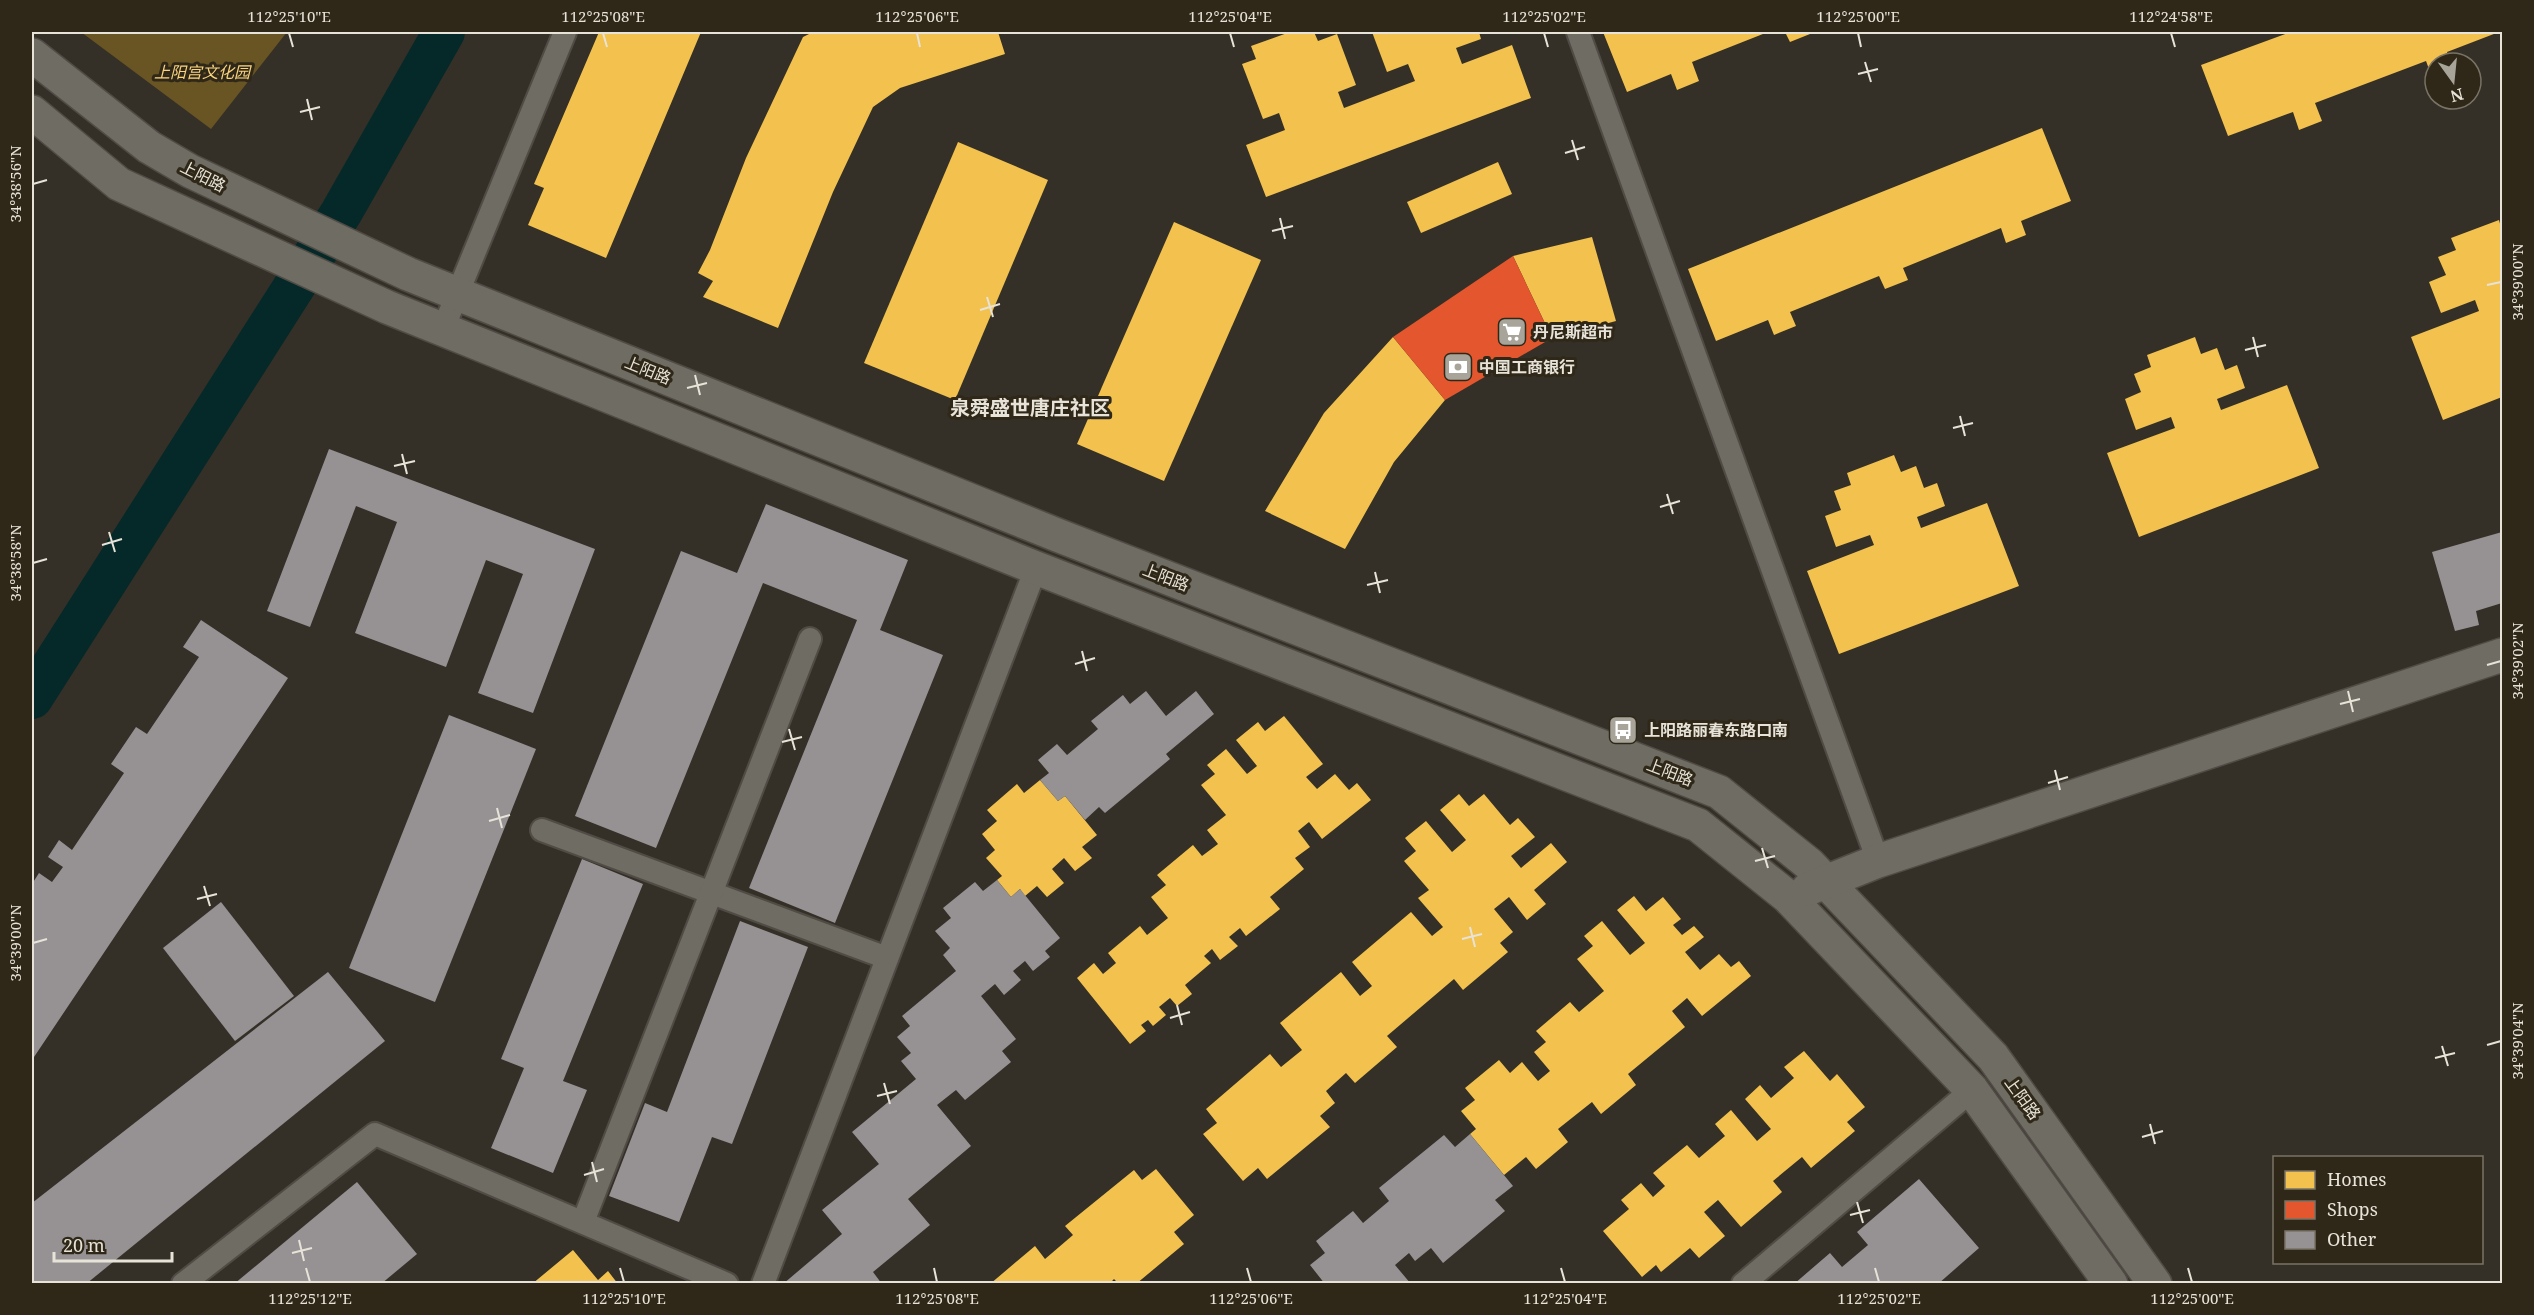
<svg xmlns="http://www.w3.org/2000/svg" width="2534" height="1315" font-family="'Noto Serif','Noto Sans SC',serif">
  <style>
    .green { fill: #695423 }
    .homes { fill: #f2c14e }
    .shops { fill: #e4572e }
    .lines { fill: none; stroke-linecap: round; stroke-linejoin: round }
    .canal { stroke: #052928; stroke-width: 42 }
    .building { fill: #969294 }
    .service-casing { stroke: #504c45; stroke-width: 26 }
    .minor-casing { stroke: #504c45; stroke-width: 36 }
    .service { stroke: #6f6c64; stroke-width: 22 }
    .minor { stroke: #6f6c64; stroke-width: 33 }
    .ticks { fill: none; stroke: #e7e3d8; stroke-width: 2 }
    .labels { text-anchor: middle; stroke-width: 6; stroke-linejoin: round; paint-order: stroke }
    .park-label { font-size: 16px; font-style: italic; fill: #f9d37e; stroke: #2f2818 }
    .street-label { font-size: 16px; fill: #e7e3d8; stroke: #2f2818 }
    .poi-label { font-size: 16px; font-weight: bold; fill: #e7e3d8; stroke: #2f2818; text-anchor: start }
    .quarter-label { font-size: 20px; font-weight: bold; fill: #e7e3d8; stroke: #2f2818 }
    .neatline { fill: none; stroke: #e7e3d8; stroke-width: 2 }
    .ticks-label { font-size: 15px; text-anchor: middle; fill: #e7e3d8 }
  </style>
  <rect width="100%" height="100%" fill="#343027"/>
  <path class="green" d="M 81,32 L 287,32 L 211,129 Z"/>
  <g class="homes">
    <path d="M 599,32 L 701,32 L 606,258 L 528,225 L 544,188 L 534,184 Z"/>
    <path d="M 813,32 L 998,32 L 1005,54 L 900,88 L 873,107 L 833,192 L 778,328 L 703,297 L 713,281 L 698,273 L 710,250 L 746,158 L 803,37 Z"/>
    <path d="M 1290,32 L 1314,32 L 1318,41 L 1337,34 L 1356,85 L 1338,92 L 1344,108 L 1415,81 L 1408,64 L 1387,72 L 1372,32 L 1479,32 L 1481,39 L 1456,48 L 1462,64 L 1512,45 L 1531,98 L 1266,197 L 1246,145 L 1285,130 L 1279,113 L 1263,119 L 1242,64 L 1256,59 L 1251,46 Z"/>
    <path d="M 1603,32 L 1768,32 L 1692,62 L 1699,81 L 1677,90 L 1671,74 L 1627,92 Z"/>
    <path d="M 1785,32 L 1815,32 L 1790,42 Z"/>
    <path d="M 2291,32 L 2499,32 L 2447,52 L 2451,63 L 2435,63 L 2435,75 L 2432,77 L 2426,61 L 2315,103 L 2322,121 L 2299,130 L 2293,112 L 2228,136 L 2201,65 Z"/>
    <path d="M 2042,128 L 2071,201 L 2021,221 L 2026,235 L 2006,243 L 2001,228 L 1903,268 L 1908,280 L 1885,289 L 1879,276 L 1790,312 L 1796,326 L 1774,335 L 1768,320 L 1716,341 L 1688,269 Z"/>
    <path d="M 958,142 L 1048,180 L 955,400 L 864,363 Z"/>
    <path d="M 1498,162 L 1512,194 L 1421,233 L 1407,202 Z"/>
    <path d="M 2499,220 L 2502,231 L 2502,397 L 2443,420 L 2411,337 L 2479,311 L 2475,300 L 2441,313 L 2429,282 L 2446,275 L 2438,257 L 2456,250 L 2451,238 Z"/>
    <path d="M 1174,222 L 1261,260 L 1164,481 L 1077,444 Z"/>
    <path d="M 1592,237 L 1616,321 L 1552,338 L 1513,256 Z"/>
    <path d="M 1393,337 L 1445,400 L 1394,462 L 1345,549 L 1265,511 L 1324,413 Z"/>
    <path d="M 2195,337 L 2201,354 L 2217,348 L 2225,370 L 2237,365 L 2245,388 L 2217,399 L 2221,410 L 2287,385 L 2319,468 L 2139,537 L 2107,453 L 2175,428 L 2171,417 L 2136,430 L 2125,399 L 2141,392 L 2134,374 L 2151,367 L 2147,355 Z"/>
    <path d="M 1894,455 L 1901,472 L 1916,466 L 1924,488 L 1937,483 L 1945,506 L 1917,517 L 1921,528 L 1987,503 L 2019,586 L 1839,654 L 1807,571 L 1874,545 L 1870,535 L 1836,547 L 1825,516 L 1841,510 L 1834,491 L 1851,485 L 1847,473 Z"/>
    <path d="M 1284,716 L 1323,764 L 1306,777 L 1317,789 L 1335,774 L 1349,790 L 1357,783 L 1371,800 L 1322,839 L 1309,822 L 1298,831 L 1310,847 L 1295,858 L 1304,869 L 1270,897 L 1280,909 L 1246,936 L 1240,928 L 1229,937 L 1238,946 L 1220,960 L 1212,949 L 1204,956 L 1211,963 L 1185,985 L 1192,994 L 1177,1006 L 1170,998 L 1159,1007 L 1166,1015 L 1153,1026 L 1148,1020 L 1141,1025 L 1146,1031 L 1130,1044 L 1077,978 L 1094,963 L 1103,974 L 1116,963 L 1108,953 L 1140,926 L 1147,935 L 1168,918 L 1151,897 L 1166,885 L 1157,875 L 1193,845 L 1202,856 L 1218,844 L 1207,830 L 1226,815 L 1201,785 L 1215,774 L 1207,765 L 1226,749 L 1247,774 L 1257,766 L 1236,740 L 1258,722 L 1265,731 Z"/>
    <path d="M 1040,780 L 1058,801 L 1065,796 L 1097,835 L 1082,847 L 1092,858 L 1075,871 L 1064,858 L 1052,869 L 1064,883 L 1047,897 L 1037,886 L 1025,896 L 1020,889 L 1011,897 L 997,880 L 1002,876 L 986,858 L 995,850 L 982,834 L 997,821 L 987,810 L 1017,784 L 1024,793 Z"/>
    <path d="M 1459,794 L 1469,806 L 1484,794 L 1510,825 L 1518,818 L 1535,837 L 1511,856 L 1521,868 L 1551,843 L 1567,862 L 1534,890 L 1546,904 L 1527,920 L 1509,897 L 1494,909 L 1513,932 L 1500,943 L 1508,952 L 1463,990 L 1454,979 L 1387,1036 L 1397,1047 L 1355,1083 L 1346,1073 L 1326,1091 L 1335,1103 L 1320,1116 L 1330,1127 L 1267,1179 L 1258,1168 L 1243,1181 L 1203,1134 L 1217,1123 L 1206,1109 L 1270,1054 L 1281,1067 L 1302,1050 L 1280,1023 L 1341,972 L 1360,996 L 1372,986 L 1352,962 L 1411,912 L 1432,936 L 1443,927 L 1418,898 L 1429,890 L 1404,861 L 1416,851 L 1405,838 L 1426,821 L 1452,852 L 1466,840 L 1440,810 Z"/>
    <path d="M 1634,896 L 1646,911 L 1663,897 L 1681,919 L 1673,925 L 1682,935 L 1694,926 L 1704,937 L 1685,952 L 1700,970 L 1719,954 L 1731,967 L 1739,961 L 1751,976 L 1702,1016 L 1687,998 L 1672,1011 L 1685,1027 L 1628,1074 L 1636,1085 L 1601,1114 L 1592,1102 L 1558,1129 L 1568,1142 L 1536,1169 L 1526,1157 L 1504,1175 L 1470,1134 L 1476,1129 L 1461,1111 L 1475,1100 L 1465,1088 L 1499,1060 L 1510,1073 L 1522,1062 L 1538,1081 L 1550,1071 L 1534,1052 L 1546,1042 L 1536,1031 L 1570,1002 L 1579,1012 L 1604,991 L 1577,959 L 1593,946 L 1584,936 L 1602,921 L 1630,955 L 1645,943 L 1617,910 Z"/>
    <path d="M 1804,1051 L 1830,1081 L 1837,1074 L 1865,1107 L 1847,1122 L 1855,1131 L 1811,1168 L 1802,1157 L 1773,1181 L 1782,1192 L 1741,1227 L 1718,1200 L 1704,1212 L 1725,1236 L 1699,1258 L 1690,1248 L 1661,1272 L 1656,1265 L 1642,1277 L 1603,1231 L 1629,1209 L 1621,1200 L 1641,1183 L 1653,1197 L 1665,1186 L 1653,1173 L 1687,1145 L 1699,1158 L 1725,1136 L 1715,1124 L 1731,1110 L 1757,1141 L 1771,1129 L 1745,1099 L 1760,1085 L 1771,1098 L 1794,1078 L 1784,1067 Z"/>
    <path d="M 1156,1169 L 1194,1215 L 1174,1232 L 1184,1244 L 1136,1284 L 1119,1284 L 1114,1279 L 1109,1284 L 990,1284 L 1035,1246 L 1045,1259 L 1073,1235 L 1065,1226 L 1134,1170 L 1142,1180 Z"/>
    <path d="M 573,1250 L 598,1280 L 608,1271 L 618,1284 L 532,1284 Z"/>
  </g>
  <path class="shops" d="M 1513,256 L 1552,338 L 1445,400 L 1393,337 Z"/>
  <g class="lines">
    <path class="canal" d="M 32,698 L 341,213 L 444,32"/>
  </g>
  <g class="building">
    <path d="M 329,449 L 595,549 L 533,713 L 478,693 L 523,574 L 486,560 L 446,667 L 355,633 L 397,522 L 356,506 L 310,627 L 267,611 Z"/>
    <path d="M 766,504 L 908,560 L 880,630 L 943,655 L 835,923 L 749,888 L 857,620 L 763,583 L 656,848 L 575,816 L 681,551 L 737,573 Z"/>
    <path d="M 2502,532 L 2502,603 L 2476,611 L 2479,625 L 2455,631 L 2432,552 Z"/>
    <path d="M 201,620 L 288,678 L 32,1060 L 32,884 L 39,873 L 52,882 L 63,867 L 48,857 L 59,840 L 72,850 L 124,773 L 111,764 L 136,727 L 147,734 L 199,657 L 183,647 Z"/>
    <path d="M 1146,691 L 1166,716 L 1196,691 L 1214,714 L 1166,754 L 1170,759 L 1105,813 L 1099,807 L 1085,820 L 1065,796 L 1058,801 L 1040,780 L 1049,773 L 1038,760 L 1057,744 L 1067,755 L 1098,729 L 1091,721 L 1123,695 L 1130,704 Z"/>
    <path d="M 449,715 L 536,749 L 435,1002 L 349,968 Z"/>
    <path d="M 582,859 L 643,884 L 563,1081 L 587,1090 L 553,1173 L 491,1148 L 524,1068 L 501,1059 Z"/>
    <path d="M 997,880 L 1011,897 L 1020,889 L 1060,938 L 1045,951 L 1050,957 L 1033,971 L 1025,961 L 1013,971 L 1021,980 L 1004,995 L 995,984 L 981,996 L 1016,1039 L 1002,1051 L 1011,1062 L 965,1100 L 956,1090 L 937,1105 L 971,1146 L 908,1199 L 930,1225 L 873,1272 L 882,1284 L 783,1284 L 842,1234 L 822,1210 L 879,1164 L 852,1132 L 916,1079 L 901,1061 L 911,1053 L 897,1037 L 910,1026 L 902,1016 L 956,971 L 943,955 L 950,948 L 935,931 L 951,918 L 943,908 L 975,882 L 983,891 Z"/>
    <path d="M 221,902 L 294,996 L 235,1041 L 163,948 Z"/>
    <path d="M 740,921 L 808,947 L 732,1144 L 712,1137 L 679,1222 L 609,1196 L 645,1103 L 667,1112 Z"/>
    <path d="M 328,972 L 385,1041 L 86,1284 L 32,1284 L 32,1203 Z"/>
    <path d="M 1470,1134 L 1513,1186 L 1495,1200 L 1505,1211 L 1443,1263 L 1431,1248 L 1415,1261 L 1409,1253 L 1395,1265 L 1411,1284 L 1325,1284 L 1310,1265 L 1325,1253 L 1316,1241 L 1353,1211 L 1363,1223 L 1389,1201 L 1379,1188 L 1444,1135 L 1455,1147 Z"/>
    <path d="M 1919,1179 L 1979,1248 L 1938,1284 L 1794,1284 L 1830,1253 L 1842,1267 L 1868,1245 L 1857,1232 Z"/>
    <path d="M 357,1182 L 417,1254 L 381,1284 L 234,1284 Z"/>
  </g>
  <g class="lines">
    <g class="service-casing">
      <g id="service">
        <path d="M 1578,32 L 1878,861"/>
        <path d="M 443,329 L 565,32"/>
        <path d="M 542,830 L 887,958"/>
        <path d="M 583,1222 L 810,639"/>
        <path d="M 183,1284 L 375,1134 L 727,1284"/>
        <path d="M 763,1284 L 1036,568"/>
        <path d="M 1743,1284 L 1972,1090"/>
      </g>
    </g>
    <g class="minor-casing">
      <g id="minor">
        <path d="M 32,55 L 149,147 L 190,171 L 408,274 L 1057,535 L 1719,792 L 1809,864 L 1993,1057 L 2155,1284"/>
        <path d="M 32,112 L 119,184 L 387,307 L 1036,568 L 1698,825 L 1788,897 L 1972,1090 L 2111,1284"/>
        <path d="M 1808,889 L 1878,861 L 2502,655"/>
      </g>
    </g>
    <use href="#service" class="service"/>
    <use href="#minor" class="minor"/>
  </g>
  <path class="ticks" d="M 289,33 L 293,47M 603,33 L 607,47M 917,33 L 920,47M 1230,33 L 1234,47M 1544,33 L 1548,47M 1858,33 L 1861,47M 2171,33 L 2175,47M 1865,62 L 1871,82M 1858,74 L 1878,69M 307,99 L 312,120M 300,112 L 320,107M 1572,140 L 1578,160M 1565,153 L 1585,147M 33,184 L 47,180M 1280,218 L 1285,239M 1272,231 L 1293,226M 2487,285 L 2501,282M 987,297 L 993,317M 980,310 L 1000,304M 2253,337 L 2258,357M 2245,350 L 2266,345M 695,375 L 700,395M 687,388 L 707,383M 1960,416 L 1965,436M 1953,428 L 1973,423M 402,454 L 407,474M 394,466 L 415,461M 1667,494 L 1673,514M 1660,507 L 1680,501M 109,532 L 115,552M 102,545 L 122,539M 33,563 L 47,559M 1375,572 L 1380,593M 1367,585 L 1388,580M 1082,651 L 1087,671M 1075,664 L 1095,658M 2487,665 L 2501,661M 2348,691 L 2353,712M 2340,704 L 2360,699M 789,729 L 795,750M 782,742 L 802,737M 2055,770 L 2060,790M 2048,783 L 2068,777M 497,808 L 502,828M 489,821 L 510,815M 1762,848 L 1768,868M 1755,861 L 1775,856M 204,886 L 210,906M 197,899 L 217,894M 1470,927 L 1475,947M 1462,939 L 1482,934M 33,943 L 47,939M 1177,1005 L 1182,1025M 1170,1018 L 1190,1012M 2487,1045 L 2501,1041M 2442,1046 L 2448,1066M 2435,1058 L 2455,1053M 884,1083 L 890,1104M 877,1096 L 897,1091M 2150,1124 L 2155,1144M 2142,1137 L 2163,1131M 592,1162 L 597,1182M 584,1175 L 604,1169M 1857,1202 L 1863,1223M 1850,1215 L 1870,1210M 299,1240 L 304,1261M 292,1253 L 312,1248M 306,1268 L 310,1282M 620,1268 L 624,1282M 934,1268 L 937,1282M 1247,1268 L 1251,1282M 1561,1268 L 1565,1282M 1875,1268 L 1879,1282M 2188,1268 L 2192,1282"/>
  <defs>
    <g id="supermarket-square" transform="scale(1.5)"><rect x="-9" y="-9" width="18" height="18" rx="4" fill="#a8a49a" stroke="#2f2818"/><path d="M-6-5.5h2.5l.6 2H6L4.5 2H-2.5L-4.4-4H-6ZM-1.5 3.2a1.3 1.3 0 1 0 .1 0ZM3 3.2a1.3 1.3 0 1 0 .1 0Z" fill="#fff"/></g>
    <g id="bank-square" transform="scale(1.5)"><rect x="-9" y="-9" width="18" height="18" rx="4" fill="#a8a49a" stroke="#2f2818"/><path d="M-6-4H6V4H-6ZM0-2.3a2.3 2.3 0 1 0 0 4.6a2.3 2.3 0 1 0 0-4.6Z" fill="#fff"/></g>
    <g id="bus-square" transform="scale(1.5)"><rect x="-9" y="-9" width="18" height="18" rx="4" fill="#a8a49a" stroke="#2f2818"/><path d="M-5-6H5V4H4V6H2V4H-2V6H-4V4H-5ZM-3.5-4V0h7V-4ZM-3.5 1.2v1.5H-2V1.2ZM2 1.2v1.5H3.5V1.2Z" fill="#fff"/></g>
  </defs>
  <g fill-rule="evenodd">
    <use href="#supermarket-square" x="1512" y="332"/>
    <use href="#bank-square" x="1458" y="367"/>
    <use href="#bus-square" x="1623" y="730"/>
  </g>
  <g class="labels">
    <g class="park-label">
      <text x="202" y="78">上阳宫文化园</text>
    </g>
    <g class="street-label">
      <text transform="translate(203 176) rotate(27)" y="6">上阳路</text>
      <text transform="translate(648 370) rotate(22)" y="6">上阳路</text>
      <text transform="translate(1166 577) rotate(21)" y="6">上阳路</text>
      <text transform="translate(1670 772) rotate(21)" y="6">上阳路</text>
      <text transform="translate(2023 1098) rotate(54)" y="6">上阳路</text>
    </g>
    <g class="poi-label">
      <text x="1533" y="338">丹尼斯超市</text>
      <text x="1479" y="373">中国工商银行</text>
      <text x="1644" y="736">上阳路丽春东路口南</text>
    </g>
    <g class="quarter-label">
      <text x="1030" y="415">泉舜盛世唐庄社区</text>
    </g>
  </g>
  <rect width="2534" height="1315" fill="none" stroke="#2f2818" stroke-width="66"/>
  <rect x="2273" y="1156" width="210" height="108" fill="#2f2818" stroke="#797365" stroke-width="1.5"/>
  <rect x="2285" y="1171" width="30" height="18" fill="#f2c14e" stroke="#797365" stroke-width="1.5"/>
  <text x="2327" y="1186" font-size="18" fill="#e7e3d8">Homes</text>
  <rect x="2285" y="1201" width="30" height="18" fill="#e4572e" stroke="#797365" stroke-width="1.5"/>
  <text x="2327" y="1216" font-size="18" fill="#e7e3d8">Shops</text>
  <rect x="2285" y="1231" width="30" height="18" fill="#969294" stroke="#797365" stroke-width="1.5"/>
  <text x="2327" y="1246" font-size="18" fill="#e7e3d8">Other</text>
  <g transform="translate(2453 81) rotate(165)"><circle r="28" fill="#2f2818" stroke="#797365" stroke-width="1.5"/>
  <path d="M0-4.5L10 22L0 15L-10 22Z" fill="#a8a49a"/>
  <text y="-9" font-size="16" font-weight="bold" text-anchor="middle" fill="#e7e3d8">N</text>
  </g>
  <path d="M54 1252v9h118v-9" fill="none" stroke="#e7e3d8" stroke-width="3"/>
  <text x="63" y="1252" font-size="18" fill="#e7e3d8" stroke="#2f2818" stroke-width="4.5" paint-order="stroke">20 m</text>
  <rect x="33" y="33" width="2468" height="1249" class="neatline"/>
  <g class="ticks-label">
    <text x="289" y="22">112°25'10"E</text>
    <text x="603" y="22">112°25'08"E</text>
    <text x="917" y="22">112°25'06"E</text>
    <text x="1230" y="22">112°25'04"E</text>
    <text x="1544" y="22">112°25'02"E</text>
    <text x="1858" y="22">112°25'00"E</text>
    <text x="2171" y="22">112°24'58"E</text>
    <text transform="translate(16 184) rotate(-90)" y="5">34°38'56"N</text>
    <text transform="translate(2518 282) rotate(-90)" y="5">34°39'00"N</text>
    <text transform="translate(16 563) rotate(-90)" y="5">34°38'58"N</text>
    <text transform="translate(2518 661) rotate(-90)" y="5">34°39'02"N</text>
    <text transform="translate(16 943) rotate(-90)" y="5">34°39'00"N</text>
    <text transform="translate(2518 1041) rotate(-90)" y="5">34°39'04"N</text>
    <text x="310" y="1304">112°25'12"E</text>
    <text x="624" y="1304">112°25'10"E</text>
    <text x="937" y="1304">112°25'08"E</text>
    <text x="1251" y="1304">112°25'06"E</text>
    <text x="1565" y="1304">112°25'04"E</text>
    <text x="1879" y="1304">112°25'02"E</text>
    <text x="2192" y="1304">112°25'00"E</text>
  </g>
</svg>
